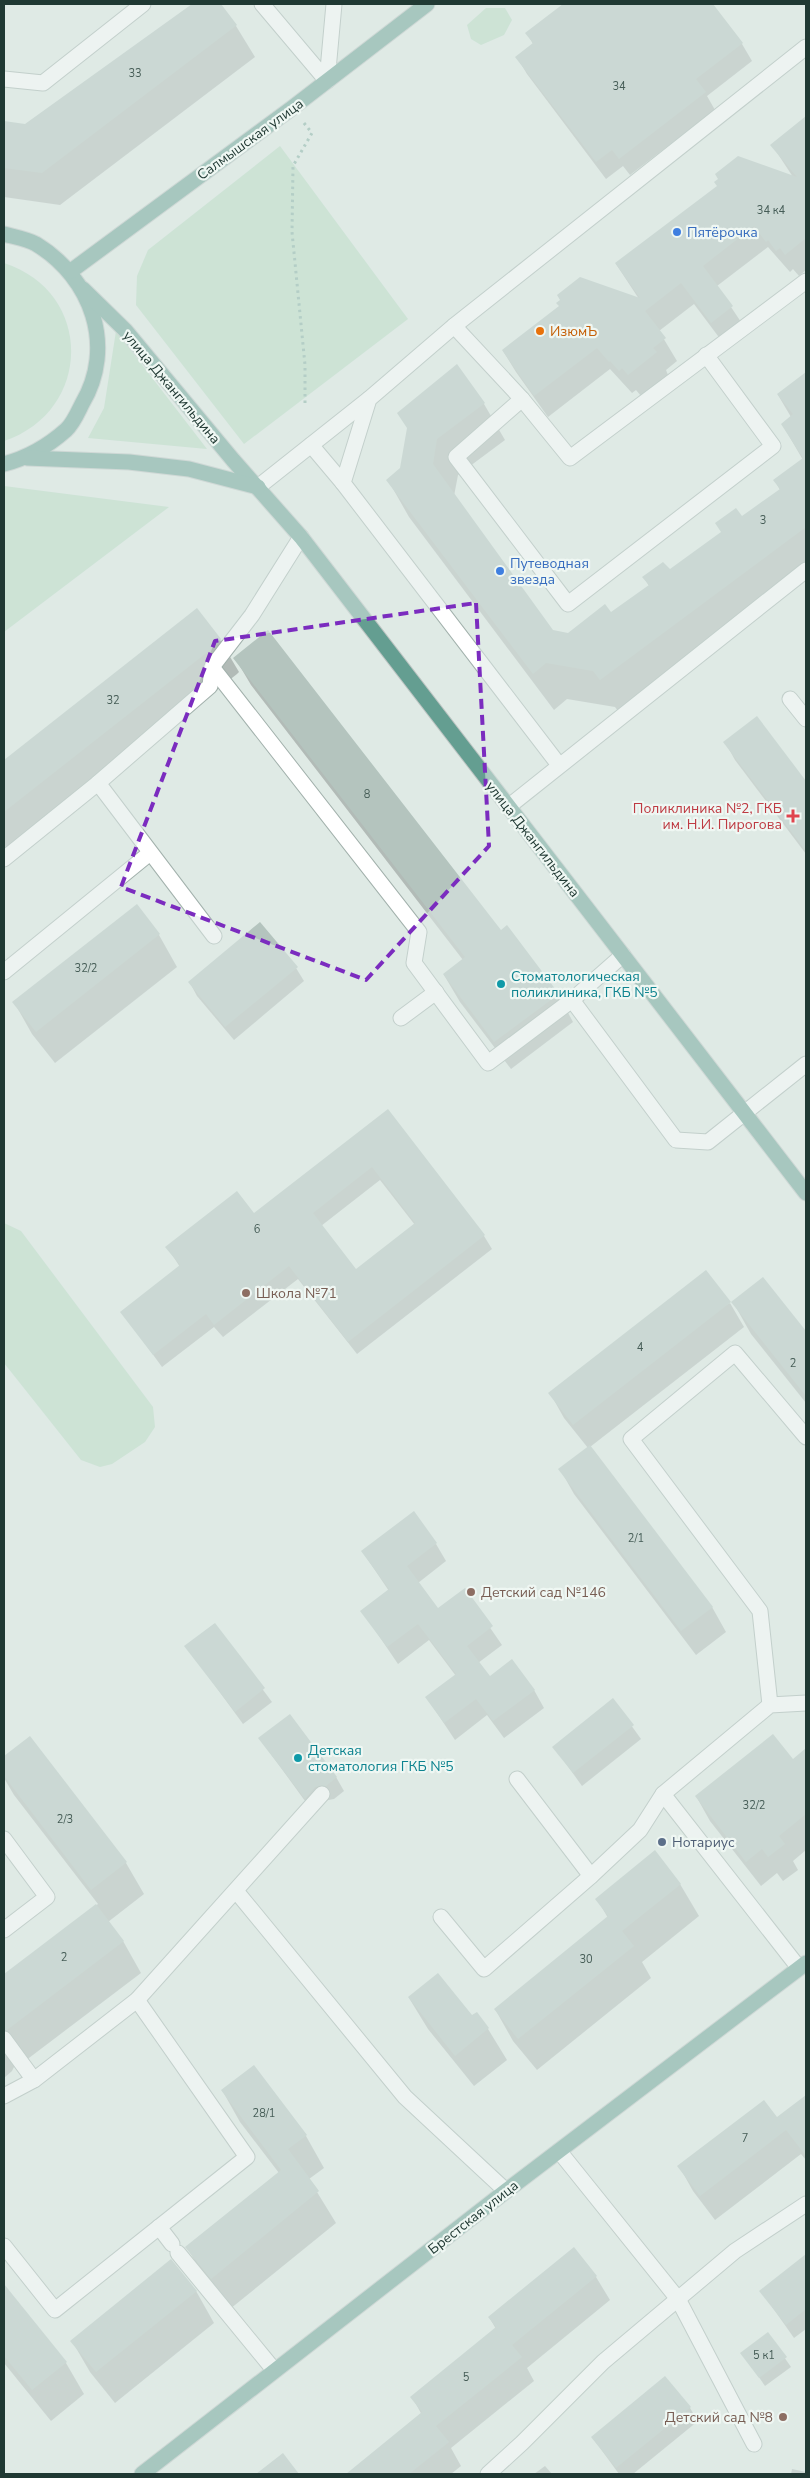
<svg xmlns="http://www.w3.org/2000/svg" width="810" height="2478" font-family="'Nunito Sans',sans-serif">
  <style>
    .green { fill: #b8dbc2 }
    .shadow { fill: #0003; fill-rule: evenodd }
    .building { fill: #b4c4be; fill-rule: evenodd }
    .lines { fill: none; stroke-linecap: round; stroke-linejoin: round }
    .minor-casing { stroke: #a2b1ac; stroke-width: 17 }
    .major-casing { stroke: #bcc4c2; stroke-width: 17 }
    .path { stroke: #80ada0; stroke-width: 3; stroke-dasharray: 2.5 4; stroke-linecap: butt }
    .minor { stroke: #fff; stroke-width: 15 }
    .major { stroke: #649e91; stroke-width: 15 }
    .marked { fill: none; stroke: #7b2cbf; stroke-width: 4; stroke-dasharray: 10 6; stroke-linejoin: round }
    .shop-dot { fill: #3f7fe0; stroke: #eff7f3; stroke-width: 2 }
    .food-dot { fill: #e8710a; stroke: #eff7f3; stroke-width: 2 }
    .health-dot { fill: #e0444e; stroke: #eff7f3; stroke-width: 2 }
    .culture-dot { fill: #0f9aa8; stroke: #eff7f3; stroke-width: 2 }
    .education-dot { fill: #8d6e63; stroke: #eff7f3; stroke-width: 2 }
    .service-dot { fill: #5c6f8a; stroke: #eff7f3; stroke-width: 2 }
    .labels { text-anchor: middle; stroke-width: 4.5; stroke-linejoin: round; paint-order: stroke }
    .number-label { font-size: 11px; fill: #455c56 }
    .street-label { font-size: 14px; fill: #203933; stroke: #eff7f3 }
    .shop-label { font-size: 14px; fill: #366cbe; stroke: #eff7f3; text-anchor: start }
    .food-label { font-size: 14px; fill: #c56008; stroke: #eff7f3; text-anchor: start }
    .health-label { font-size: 14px; fill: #be3a42; stroke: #eff7f3; text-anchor: end }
    .culture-label { font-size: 14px; fill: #0d838f; stroke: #eff7f3; text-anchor: start }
    .education-label { font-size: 14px; fill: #785e54; stroke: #eff7f3; text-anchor: start }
    .service-label { font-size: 14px; fill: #4e5e75; stroke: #eff7f3; text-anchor: start }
  </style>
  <rect width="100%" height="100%" fill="#dfeae5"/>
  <g class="green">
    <path d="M 486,8 L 505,8 L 512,20 L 504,35 L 481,45 L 471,39 L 467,25 Z"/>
    <path d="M 280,146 L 408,319 L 244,444 L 136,305 L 137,276 L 148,250 Z"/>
    <path d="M 4,263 C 94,292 93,411 4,441 Z"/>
    <path d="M 116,331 L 207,449 L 88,438 L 104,408 Z"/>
    <path d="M 4,486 L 169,507 L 4,632 Z"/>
    <path d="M 4,1223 L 21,1231 L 153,1407 L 155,1427 L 145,1442 L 112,1464 L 100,1467 L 81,1460 L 4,1363 Z"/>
  </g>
  <g class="shadow">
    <path d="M 194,4 L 219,4 L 236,26 L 255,57 L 60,205 L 4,197 L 4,122 L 25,125 Z"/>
    <path d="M 565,4 L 711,4 L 742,44 L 752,61 L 707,96 L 715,110 L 630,175 L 623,166 L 606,179 L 527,74 L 517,57 L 533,44 L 527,33 Z"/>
    <path d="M 806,117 L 806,270 L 799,276 L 793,269 L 790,272 L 768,247 L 717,286 L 745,328 L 724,344 L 694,304 L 659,331 L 677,361 L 666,370 L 668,375 L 641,396 L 636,390 L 632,393 L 610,369 L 548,417 L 516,372 L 503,351 L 639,299 L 616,264 L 793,177 L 772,145 Z"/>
    <path d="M 457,366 L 484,404 L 505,440 L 458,475 L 454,496 L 552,631 L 568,634 L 611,614 L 649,586 L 644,578 L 670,571 L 780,490 L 775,481 L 803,460 L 782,424 L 791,417 L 778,395 L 806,373 L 806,579 L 622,716 L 615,707 L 567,699 L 554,710 L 409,517 L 388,480 L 401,469 Z"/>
    <path d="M 197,610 L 220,640 L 239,672 L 237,674 L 4,857 L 4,762 Z"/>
    <path d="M 235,658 L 558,994 L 573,1022 L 511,1069 L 460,1002 L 444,975 L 463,960 L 251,685 Z"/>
    <path d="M 757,718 L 806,783 L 806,854 L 735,760 L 725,742 Z"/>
    <path d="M 136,906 L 159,935 L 177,967 L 55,1063 L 32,1034 L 14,1002 Z"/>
    <path d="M 296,968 L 304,981 L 234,1040 L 197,996 L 190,983 Z"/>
    <path d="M 388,1111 L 484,1236 L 492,1249 L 357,1354 L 298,1279 L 223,1337 L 214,1327 L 162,1367 L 122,1312 L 180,1267 L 167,1247 L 254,1215 ZM 380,1180 L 415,1225 L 356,1271 L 321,1226 Z"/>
    <path d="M 763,1278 L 806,1333 L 806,1403 L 751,1334 L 733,1302 Z"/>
    <path d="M 730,1303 L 744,1327 L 590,1447 L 712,1607 L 726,1632 L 696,1655 L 574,1494 L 560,1469 L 588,1448 L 564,1418 L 550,1393 Z"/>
    <path d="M 436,1544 L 446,1561 L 418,1583 L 438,1610 L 464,1590 L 502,1645 L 478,1663 L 489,1678 L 534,1690 L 544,1708 L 504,1738 L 487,1715 L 455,1740 L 427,1698 L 456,1676 L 429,1640 L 398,1664 L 362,1611 L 389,1591 L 362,1551 Z"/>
    <path d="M 214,1624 L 272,1702 L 243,1724 L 186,1646 Z"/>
    <path d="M 613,1700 L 641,1739 L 582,1786 L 554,1747 Z"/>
    <path d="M 29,1738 L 126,1863 L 144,1894 L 108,1922 L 123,1941 L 141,1973 L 25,2061 L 16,2063 L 12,2071 L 4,2078 L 4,1975 L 98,1904 L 14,1795 L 4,1778 L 4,1757 Z"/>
    <path d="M 260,1739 L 336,1777 L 344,1791 L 334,1799 L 323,1801 L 313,1812 Z"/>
    <path d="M 806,1750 L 806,1850 L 793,1861 L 798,1870 L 783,1881 L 777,1873 L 761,1886 L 710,1821 L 696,1796 L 792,1761 Z"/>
    <path d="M 680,1884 L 699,1916 L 642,1962 L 651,1978 L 537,2070 L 513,2041 L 495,2009 L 608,1918 L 597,1899 Z"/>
    <path d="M 409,1998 L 472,2017 L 476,2013 L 488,2029 L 507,2060 L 474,2086 L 428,2029 Z"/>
    <path d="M 222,2090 L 306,2136 L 324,2168 L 309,2179 L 336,2223 L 230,2309 L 205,2279 L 187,2247 L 279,2173 L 240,2122 Z"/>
    <path d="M 806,2097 L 806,2160 L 801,2154 L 715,2220 L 693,2191 L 679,2166 L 777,2119 Z"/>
    <path d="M 574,2249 L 596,2277 L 610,2300 L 527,2368 L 534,2381 L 451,2448 L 461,2466 L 451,2474 L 348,2474 L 422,2415 L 412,2397 L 496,2329 L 489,2317 Z"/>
    <path d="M 806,2256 L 806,2329 L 794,2338 L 761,2291 Z"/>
    <path d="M 4,2286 L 66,2363 L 84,2394 L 51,2421 L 4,2363 Z"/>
    <path d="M 196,2291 L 214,2323 L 115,2403 L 90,2372 L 72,2341 Z"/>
    <path d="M 768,2334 L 791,2367 L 765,2386 L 742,2353 Z"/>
    <path d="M 665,2378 L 690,2408 L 698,2421 L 633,2474 L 619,2474 L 592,2437 Z"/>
    <path d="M 545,2466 L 552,2474 L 534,2474 Z"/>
    <path d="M 792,2469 L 806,2472 L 806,2474 L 791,2474 Z"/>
  </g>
  <g class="building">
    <path d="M 192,4 L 221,4 L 237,25 L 42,173 L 4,168 L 4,121 L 25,124 Z"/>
    <path d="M 563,4 L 713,4 L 743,43 L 696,79 L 706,92 L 619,159 L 612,150 L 596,162 L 515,57 L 533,43 L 525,33 Z"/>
    <path d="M 806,116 L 806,238 L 785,255 L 780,248 L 776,251 L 768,240 L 766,242 L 754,226 L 703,266 L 733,306 L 711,323 L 681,283 L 645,311 L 666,338 L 653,348 L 657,352 L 628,375 L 622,368 L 619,371 L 610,361 L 609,362 L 597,348 L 534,396 L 502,350 L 559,306 L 556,303 L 560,300 L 557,295 L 580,277 L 640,298 L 615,263 L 717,186 L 714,182 L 718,179 L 715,174 L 738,156 L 797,177 L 770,145 Z"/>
    <path d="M 457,364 L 485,403 L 437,439 L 433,464 L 553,630 L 568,633 L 605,604 L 611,612 L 649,585 L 642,577 L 663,562 L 670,569 L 721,532 L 715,523 L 736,508 L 742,516 L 780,489 L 773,480 L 803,458 L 781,424 L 793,414 L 777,394 L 806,372 L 806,527 L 600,680 L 593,671 L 546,663 L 533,674 L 386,480 L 400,468 L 407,428 L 397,413 Z"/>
    <path d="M 197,608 L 221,639 L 219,643 L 4,812 L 4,760 Z"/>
    <path d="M 268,630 L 501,930 L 507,925 L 559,994 L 494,1042 L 443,974 L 465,957 L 233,658 Z"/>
    <path d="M 757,716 L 806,781 L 806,851 L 723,742 Z"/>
    <path d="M 137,904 L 160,934 L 36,1032 L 12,1002 Z"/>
    <path d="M 260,922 L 298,967 L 225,1027 L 188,982 Z"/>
    <path d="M 388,1109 L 485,1235 L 348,1342 L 289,1266 L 214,1325 L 206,1314 L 153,1355 L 120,1312 L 180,1265 L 165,1247 L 237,1191 L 254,1213 ZM 372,1167 L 415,1223 L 356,1269 L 313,1213 Z"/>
    <path d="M 706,1270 L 731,1302 L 573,1425 L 548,1393 Z"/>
    <path d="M 763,1277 L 806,1331 L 806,1396 L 731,1302 Z"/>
    <path d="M 590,1445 L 713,1607 L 681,1631 L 558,1469 Z"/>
    <path d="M 414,1511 L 437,1543 L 407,1566 L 438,1608 L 465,1588 L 493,1626 L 467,1646 L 490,1676 L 512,1659 L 535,1690 L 493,1721 L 476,1699 L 444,1723 L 425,1697 L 456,1674 L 418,1624 L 387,1647 L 360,1611 L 389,1589 L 361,1551 Z"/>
    <path d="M 215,1623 L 265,1688 L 235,1712 L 184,1646 Z"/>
    <path d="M 613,1698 L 634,1725 L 573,1773 L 552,1747 Z"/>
    <path d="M 290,1714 L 337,1777 L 326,1786 L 315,1787 L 305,1799 L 258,1738 Z"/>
    <path d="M 773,1734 L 793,1759 L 806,1748 L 806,1814 L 779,1836 L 785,1844 L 768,1857 L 762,1849 L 746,1862 L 695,1796 Z"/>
    <path d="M 30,1736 L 127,1862 L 91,1890 L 4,1776 L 4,1756 Z"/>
    <path d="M 655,1850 L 681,1884 L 622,1931 L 634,1946 L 518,2039 L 494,2009 L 608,1916 L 595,1899 Z"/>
    <path d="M 96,1904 L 124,1941 L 7,2030 L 4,2030 L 4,1974 Z"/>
    <path d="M 438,1973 L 472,2015 L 477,2012 L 489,2028 L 455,2056 L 408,1997 Z"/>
    <path d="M 254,2065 L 307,2135 L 288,2149 L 319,2191 L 211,2279 L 185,2247 L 281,2170 L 221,2090 Z"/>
    <path d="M 806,2095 L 806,2156 L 786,2130 L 700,2196 L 677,2166 L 764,2100 L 777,2117 Z"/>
    <path d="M 574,2247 L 597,2276 L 512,2345 L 522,2357 L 436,2426 L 449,2442 L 409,2474 L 346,2474 L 422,2412 L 410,2397 L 496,2327 L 488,2317 Z"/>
    <path d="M 806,2254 L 806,2309 L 786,2325 L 759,2291 Z"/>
    <path d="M 171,2259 L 197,2291 L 96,2372 L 70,2341 Z"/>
    <path d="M 4,2284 L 67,2362 L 32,2390 L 4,2356 Z"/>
    <path d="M 768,2332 L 787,2357 L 759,2378 L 740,2353 Z"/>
    <path d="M 665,2376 L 691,2407 L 616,2468 L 591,2437 Z"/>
    <path d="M 283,2453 L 299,2474 L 256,2474 Z"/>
  </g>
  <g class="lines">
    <g class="minor-casing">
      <g id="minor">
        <path d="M 262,4 L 327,81 L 334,4"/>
        <path d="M 4,79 L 43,83 L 143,4"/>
        <path d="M 454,326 L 522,399 L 570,458 L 806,281"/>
        <path d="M 522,399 L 456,457 L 568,604 L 773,446 L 706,355"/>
        <path d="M 311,445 L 343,483"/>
        <path d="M 258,487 L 369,399"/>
        <path d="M 212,667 L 419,932 L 414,963 L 488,1063 L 572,1000 L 623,955"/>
        <path d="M 790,699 L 806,719"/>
        <path d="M 559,765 L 343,483 L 369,399 L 454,326 L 806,47"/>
        <path d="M 98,783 L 210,686 L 212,667 L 252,615 L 301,537"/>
        <path d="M 508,807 L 806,570"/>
        <path d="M 4,859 L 98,783 L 214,936"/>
        <path d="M 4,972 L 150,853"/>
        <path d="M 572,1000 L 676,1140 L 708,1142 L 806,1064"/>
        <path d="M 401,1018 L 436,992"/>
        <path d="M 770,1705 L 760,1611 L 631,1439 L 735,1353 L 806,1437"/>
        <path d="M 517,1779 L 591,1876"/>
        <path d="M 4,1839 L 47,1897 L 4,1930"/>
        <path d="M 236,1891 L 405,2097 L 506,2191"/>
        <path d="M 441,1917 L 484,1969 L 591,1876 L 640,1830 L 663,1794"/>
        <path d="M 799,1968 L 663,1794 L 770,1705 L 806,1703"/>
        <path d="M 4,2039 L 34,2080"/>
        <path d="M 4,2096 L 34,2080 L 137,2000 L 322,1794"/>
        <path d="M 559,2151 L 678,2299 L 754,2444"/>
        <path d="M 159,2227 L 172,2244"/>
        <path d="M 4,2246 L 55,2310 L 247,2157 L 137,2000"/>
        <path d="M 178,2253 L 274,2370"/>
        <path d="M 488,2474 L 522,2443 L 603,2362 L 735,2251 L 806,2204"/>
      </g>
    </g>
    <g class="major-casing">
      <g id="major">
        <path d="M 4,234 C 14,237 27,239 36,244 C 92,278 116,347 82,404 C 78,412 73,424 66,430 C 48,446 27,458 4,464"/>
        <path d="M 71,271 L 292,108 L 427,4"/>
        <path d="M 83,289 L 125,330 L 233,460 L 301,537 L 806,1193"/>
        <path d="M 27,458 L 129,462 L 189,469 L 258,487"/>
        <path d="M 142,2474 L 506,2191 L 806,1963"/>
      </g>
    </g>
    <path class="path" d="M 304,123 L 312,133 L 293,166 L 292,232 L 305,365 L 305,407"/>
    <use href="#minor" class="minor"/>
    <use href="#major" class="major"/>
  </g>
  <path d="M0 0H810V2478H0ZM 476,603 L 489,846 L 366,980 L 121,887 L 215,641 Z" fill="#dfeae5" fill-opacity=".55" fill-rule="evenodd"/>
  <path class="marked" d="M 476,603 L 489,846 L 366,980 L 121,887 L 215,641 Z"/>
  <g class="shop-dot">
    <circle cx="677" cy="232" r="5"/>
    <circle cx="500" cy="571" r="5"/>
  </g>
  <circle class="food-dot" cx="540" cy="331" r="5"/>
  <path class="health-dot" d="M790.5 808.5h5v5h5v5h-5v5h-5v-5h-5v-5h5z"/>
  <g class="culture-dot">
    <circle cx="501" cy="984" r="5"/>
    <circle cx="298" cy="1758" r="5"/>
  </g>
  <g class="education-dot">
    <circle cx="246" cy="1293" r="5"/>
    <circle cx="471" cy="1592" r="5"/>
    <circle cx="783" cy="2417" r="5"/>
  </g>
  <circle class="service-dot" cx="662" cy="1842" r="5"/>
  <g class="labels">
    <g class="number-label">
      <text x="135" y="77">33</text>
      <text x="619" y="90">34</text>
      <text x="771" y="214">34 к4</text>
      <text x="763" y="524">3</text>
      <text x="113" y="704">32</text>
      <text x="367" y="798">8</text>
      <text x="86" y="972">32/2</text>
      <text x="257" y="1233">6</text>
      <text x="640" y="1351">4</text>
      <text x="793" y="1367">2</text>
      <text x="636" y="1542">2/1</text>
      <text x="754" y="1809">32/2</text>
      <text x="65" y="1823">2/3</text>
      <text x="64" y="1961">2</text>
      <text x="586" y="1963">30</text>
      <text x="264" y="2117">28/1</text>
      <text x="745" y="2142">7</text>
      <text x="764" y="2359">5 к1</text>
      <text x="466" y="2381">5</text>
    </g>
    <g class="street-label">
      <text transform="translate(250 139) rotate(-36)" y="5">Салмышская улица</text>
      <text transform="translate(172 387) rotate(50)" y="5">улица Джангильдина</text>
      <text transform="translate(533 839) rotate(52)" y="5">улица Джангильдина</text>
      <text transform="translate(473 2217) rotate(-38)" y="5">Брестская улица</text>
    </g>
    <g class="shop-label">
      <text x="687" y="237">Пятёрочка</text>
      <text x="510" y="568">Путеводная<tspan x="510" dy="16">звезда</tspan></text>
    </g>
    <g class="food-label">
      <text x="550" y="336">ИзюмЪ</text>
    </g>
    <g class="health-label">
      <text x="782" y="813">Поликлиника №2, ГКБ<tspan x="782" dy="16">им. Н.И. Пирогова</tspan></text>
    </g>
    <g class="culture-label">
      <text x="511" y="981">Стоматологическая<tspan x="511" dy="16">поликлиника, ГКБ №5</tspan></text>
      <text x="308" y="1755">Детская<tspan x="308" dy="16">стоматология ГКБ №5</tspan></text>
    </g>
    <g class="education-label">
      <text x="256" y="1298">Школа №71</text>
      <text x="481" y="1597">Детский сад №146</text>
      <text x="773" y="2422" text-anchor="end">Детский сад №8</text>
    </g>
    <g class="service-label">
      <text x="672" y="1847">Нотариус</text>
    </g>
  </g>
  <rect width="810" height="2478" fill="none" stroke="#203933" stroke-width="10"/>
</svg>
